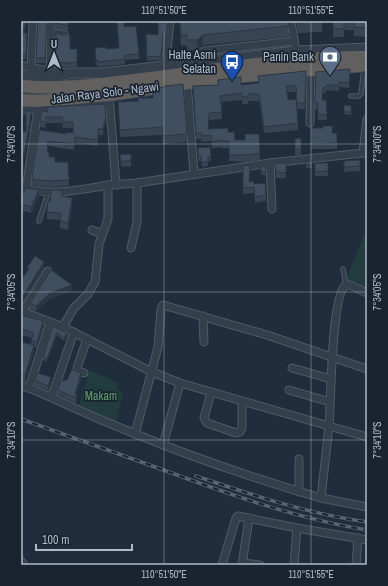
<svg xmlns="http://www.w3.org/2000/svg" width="388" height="586" font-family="'Archivo Narrow',sans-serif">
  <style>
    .green { fill: #223b3d }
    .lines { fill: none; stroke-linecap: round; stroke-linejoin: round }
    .service-casing { stroke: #4f5a66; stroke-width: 5.5 }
    .minor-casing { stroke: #4f5a66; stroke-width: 9 }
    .tertiary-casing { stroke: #4f5a66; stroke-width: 11 }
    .trunk-casing { stroke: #3f4a56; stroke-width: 14 }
    .service { stroke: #343f4c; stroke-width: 3.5 }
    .minor { stroke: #343f4c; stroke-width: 7 }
    .tertiary { stroke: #343f4c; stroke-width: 9 }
    .trunk { stroke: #62605e; stroke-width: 12 }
    .rail-casing { stroke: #556373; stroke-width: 3.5 }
    .rail { stroke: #192430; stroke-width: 2; stroke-dasharray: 6; stroke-linecap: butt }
    .wall { fill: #374453 }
    .shaded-wall { fill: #2d3743 }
    .building { fill: #404f60; stroke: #2d3743 }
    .ticks { fill: none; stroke: #afbac8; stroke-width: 1; stroke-opacity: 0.45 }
    .labels { text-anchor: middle; stroke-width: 3.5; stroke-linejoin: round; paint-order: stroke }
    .poi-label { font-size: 12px; fill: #afbac8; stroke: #192430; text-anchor: end }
    .street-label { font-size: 12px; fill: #afbac8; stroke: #192430 }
    .park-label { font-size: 12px; fill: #649b6d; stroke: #192430 }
    .neatline { fill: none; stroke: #afbac8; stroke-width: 1.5 }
    .ticks-label { font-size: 10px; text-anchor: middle; fill: #afbac8 }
  </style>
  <rect width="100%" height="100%" fill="#202d3c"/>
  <g class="green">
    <path d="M 364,235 L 367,236 L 367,290 L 348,282 L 346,279 Z"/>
    <path d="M 90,370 L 118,383 L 118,390 L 123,393 L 116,422 L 78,408 Z"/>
  </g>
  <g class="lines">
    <g class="service-casing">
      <g id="service">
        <path d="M 351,96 L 359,96 L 361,94 L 364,68"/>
        <path d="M 39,221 L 48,192"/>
        <path d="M 343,269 L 346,285"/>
      </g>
    </g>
    <g class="minor-casing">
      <g id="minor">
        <path d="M 51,21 L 50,67 L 51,70"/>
        <path d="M 291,21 L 295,46"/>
        <path d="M 51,32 L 65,35"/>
        <path d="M 201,63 L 201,53 L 204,51 L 294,41"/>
        <path d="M 21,65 L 31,68 L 66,73"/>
        <path d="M 31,68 L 33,21"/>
        <path d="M 165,71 L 170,21"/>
        <path d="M 187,82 L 194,174"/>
        <path d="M 109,95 L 116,185"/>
        <path d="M 84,106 L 109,104"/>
        <path d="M 21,110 L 55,108"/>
        <path d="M 310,123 L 311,69"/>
        <path d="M 363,153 L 367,119"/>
        <path d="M 270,163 L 272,209"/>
        <path d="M 27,183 L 28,189 C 55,196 83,189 109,185 C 119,184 128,184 137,183 L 270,163 L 363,153 L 367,153"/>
        <path d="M 21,194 L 27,183 L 38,109"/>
        <path d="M 92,230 L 102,234"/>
        <path d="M 131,248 L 137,222 L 137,183"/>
        <path d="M 367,293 L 350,285 L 346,285 C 331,293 331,405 329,426 L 367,437"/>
        <path d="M 21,311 L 63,327 L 152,372 L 180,383 L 329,426 L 321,498 L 367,507"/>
        <path d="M 23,311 L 48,271"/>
        <path d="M 203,316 L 204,342"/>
        <path d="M 63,327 L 73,309 L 88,294 L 95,282 L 99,244 L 108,219 L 108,185"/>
        <path d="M 292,368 L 331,379"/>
        <path d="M 84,373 L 78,371 L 77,368 L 87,339"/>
        <path d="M 21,385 C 48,395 73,408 99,419 C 172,450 245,476 321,498"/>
        <path d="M 29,388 L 50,322"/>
        <path d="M 289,390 L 330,402"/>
        <path d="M 211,393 L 204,418 L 207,423 L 236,433 L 240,432 L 242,428 L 242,402"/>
        <path d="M 52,396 L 74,332"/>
        <path d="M 135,434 L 158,347 L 161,310 L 163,305 L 267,335 L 367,369"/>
        <path d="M 163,445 L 180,383"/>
        <path d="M 299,459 L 299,492"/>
        <path d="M 21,561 L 24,565"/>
        <path d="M 242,563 L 260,565"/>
        <path d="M 222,565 L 236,518 L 238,516 L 297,528 L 367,540"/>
        <path d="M 242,565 L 249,518"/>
        <path d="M 294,565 L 297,528"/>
        <path d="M 356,565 L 358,538"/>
      </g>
    </g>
    <g class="tertiary-casing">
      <path id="tertiary" d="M 21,75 L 54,77 L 72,73 L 103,73 L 297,51 L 367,48"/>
    </g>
    <g class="trunk-casing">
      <g id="trunk">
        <path d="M 21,86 C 62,90 102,84 143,79 C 217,70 292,56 367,57"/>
        <path d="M 21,100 L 35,101 L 64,99 L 109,95 L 223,78 L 367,65"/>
      </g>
    </g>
    <use href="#service" class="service"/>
    <use href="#minor" class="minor"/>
    <use href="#tertiary" class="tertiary"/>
    <use href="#trunk" class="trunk"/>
    <g class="rail-casing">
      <g id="rail">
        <path d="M 21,419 C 70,437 120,454 169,472 C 234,496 299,519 367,530"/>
        <path d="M 196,476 C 252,495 309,514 367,522"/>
      </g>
    </g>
    <use href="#rail" class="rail"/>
  </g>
  <g class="wall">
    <path d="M 21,21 L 27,21 L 24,33 L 27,33 L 26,59 L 21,59 Z"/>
    <path d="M 38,21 L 47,21 L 45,63 L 36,63 Z"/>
    <path d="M 56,21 L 68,21 L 68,31 L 56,28 Z"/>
    <path d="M 117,21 L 124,27 L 139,54 L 139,59 L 125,60 L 125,64 L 98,67 L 98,65 L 96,65 L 95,48 L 106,49 L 119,48 Z"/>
    <path d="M 179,21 L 288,21 L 288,37 L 203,45 L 197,50 L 187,51 L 187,45 L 181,46 Z"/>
    <path d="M 296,21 L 322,21 L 322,32 L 308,32 L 308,33 L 298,33 Z"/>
    <path d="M 333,21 L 367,21 L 367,42 L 366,42 L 366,37 L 354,36 L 354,30 L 344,30 L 344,37 L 333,37 Z"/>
    <path d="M 164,31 L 161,60 L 147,61 L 146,34 L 158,35 Z"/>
    <path d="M 56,33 L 70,49 L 77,49 L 77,67 L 67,68 L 57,67 L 57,64 L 55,64 Z"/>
    <path d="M 306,71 L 305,109 L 297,109 L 296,92 L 287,92 L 288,100 L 298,123 L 298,130 L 264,133 L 259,101 L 248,101 L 248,104 L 242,104 L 242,100 L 221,102 L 222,119 L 209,120 L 208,129 L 228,132 L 235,140 L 245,140 L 259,134 L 260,160 L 246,162 L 229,161 L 229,148 L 222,148 L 221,147 L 212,148 L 211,141 L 201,142 L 201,139 L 196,139 L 193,86 L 241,85 L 258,83 L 258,76 Z"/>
    <path d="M 316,72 L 350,74 L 349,88 L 339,87 L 339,91 L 326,90 L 326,93 L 323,93 L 322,100 L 326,100 L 327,120 L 318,120 L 318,109 L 315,109 Z"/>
    <path d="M 153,88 L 187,134 L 187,142 L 163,144 L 162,135 L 120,137 L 118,110 L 118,102 L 138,101 L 153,98 Z"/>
    <path d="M 344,105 L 351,106 L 351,115 L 344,114 Z"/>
    <path d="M 26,111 L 31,116 L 29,133 L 28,133 L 28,139 L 23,164 L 24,171 L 21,183 L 21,131 L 26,132 Z"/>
    <path d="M 47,112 L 106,119 L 106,124 L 105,125 L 103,135 L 98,135 L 98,146 L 75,143 L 74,150 L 48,146 L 48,152 L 49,157 L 55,162 L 68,162 L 69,186 L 49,187 L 32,185 L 32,179 L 39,130 L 66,134 L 73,133 L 73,128 L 63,128 L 62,123 L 46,123 L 45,128 L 40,127 L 40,121 Z"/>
    <path d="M 311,128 L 333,133 L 337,133 L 337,149 L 311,149 Z"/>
    <path d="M 301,138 L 301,155 L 295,155 L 295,139 Z"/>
    <path d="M 210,147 L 211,161 L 208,161 L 208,166 L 202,167 L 201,161 L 198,161 L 198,148 Z"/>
    <path d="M 120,155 L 131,161 L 131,166 L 121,167 Z"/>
    <path d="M 360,160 L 360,171 L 344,172 L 344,161 Z"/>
    <rect x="306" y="161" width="6" height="7"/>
    <path d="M 275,163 L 286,163 L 286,178 L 276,178 Z"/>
    <rect x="315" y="163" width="13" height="13"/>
    <path d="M 243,166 L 249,182 L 254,184 L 266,195 L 266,201 L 255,203 L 254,193 L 243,194 Z"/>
    <path d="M 261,166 L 265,166 L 266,175 L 261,175 Z"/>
    <path d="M 21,193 L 39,196 L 31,213 L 21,210 Z"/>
    <path d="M 62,196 L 72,205 L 68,230 L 60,228 L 60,220 L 47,219 L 47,212 L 50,202 Z"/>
    <path d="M 72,291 L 50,299 L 36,311 L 30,309 L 30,303 Z"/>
    <path d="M 21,315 L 43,327 L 37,348 L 34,347 L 34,351 L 25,381 L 21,380 L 21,342 L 31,345 L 32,338 L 22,335 L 21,337 Z"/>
    <path d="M 53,326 L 67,337 L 64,341 L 57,335 L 47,361 L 43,360 L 43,357 Z"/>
    <path d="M 81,378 L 76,395 L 77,400 L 76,403 L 58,395 L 58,390 L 67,380 Z"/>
    <path d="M 35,380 L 51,381 L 48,391 L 35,385 Z"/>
  </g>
  <g class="shaded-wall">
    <path d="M 26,21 L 27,21 L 23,38 L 23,33 Z"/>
    <path d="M 164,26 L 164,31 L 161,60 L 161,56 Z"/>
    <path d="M 203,35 L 203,45 L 197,50 L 197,40 Z"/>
    <path d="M 31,111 L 31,116 L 29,133 L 29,128 Z"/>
    <path d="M 105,119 L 105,125 L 103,135 L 103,129 Z"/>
    <path d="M 28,132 L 28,139 L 22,171 L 22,164 Z"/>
    <path d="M 24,164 L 24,171 L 21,183 L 21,176 Z"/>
    <path d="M 39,190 L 39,196 L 31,213 L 31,207 Z"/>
    <path d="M 72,198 L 72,205 L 68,230 L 68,223 Z"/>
    <path d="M 44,262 L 44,268 L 21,305 L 21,299 Z"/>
    <path d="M 72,285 L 72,291 L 50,299 L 36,311 L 36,306 L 50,293 Z"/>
    <path d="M 43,321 L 43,327 L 37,348 L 37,342 Z"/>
    <path d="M 57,332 L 57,335 L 47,361 L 47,359 Z"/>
    <path d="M 67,334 L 67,337 L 64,341 L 64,338 Z"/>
    <path d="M 34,345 L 34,351 L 25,381 L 25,375 Z"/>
    <path d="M 81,373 L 81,378 L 75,399 L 75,394 Z"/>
    <path d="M 51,377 L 51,381 L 48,391 L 48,386 Z"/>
    <path d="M 77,395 L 77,400 L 76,403 L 76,398 Z"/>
  </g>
  <g class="building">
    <path d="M 21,21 L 26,21 L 23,33 L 27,33 L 26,54 L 21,54 Z"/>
    <path d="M 38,21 L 47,21 L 45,58 L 36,58 Z"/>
    <path d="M 56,21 L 68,21 L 68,26 L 56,23 Z"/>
    <path d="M 117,21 L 122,21 L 124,23 L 124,27 L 136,26 L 139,54 L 125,55 L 125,59 L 98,62 L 98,60 L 96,60 L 95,48 L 106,47 L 106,49 L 119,48 Z"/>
    <path d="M 180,21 L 288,21 L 288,26 L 203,35 L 197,40 L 187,40 L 187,35 L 181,35 Z"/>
    <path d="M 298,21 L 322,21 L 308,21 L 308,22 L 298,23 Z"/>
    <path d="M 333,21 L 367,21 L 367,33 L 366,33 L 366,28 L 354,27 L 354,22 L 344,21 L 344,29 L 333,28 Z"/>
    <path d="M 158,22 L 162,22 L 164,26 L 161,56 L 147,57 L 146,34 L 158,35 Z"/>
    <path d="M 56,33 L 64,35 L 69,33 L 70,37 L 70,49 L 77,49 L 77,62 L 67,63 L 57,62 L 57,59 L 55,59 Z"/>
    <path d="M 350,69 L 349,83 L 339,82 L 339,85 L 326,85 L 326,87 L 323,88 L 322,100 L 326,100 L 327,115 L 318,114 L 318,103 L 315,103 L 316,72 Z"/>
    <path d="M 306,71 L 305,103 L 297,103 L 296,86 L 286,86 L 288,100 L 296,99 L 298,123 L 264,127 L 259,94 L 248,94 L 248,97 L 242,97 L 242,93 L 220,96 L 222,112 L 209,113 L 208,129 L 228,128 L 228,132 L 234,132 L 235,140 L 245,140 L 245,134 L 259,134 L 260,153 L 246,155 L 229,155 L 229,141 L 222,141 L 221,140 L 212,142 L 211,135 L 201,136 L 201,133 L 196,133 L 193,86 L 218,85 L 218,80 L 241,77 L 241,85 L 259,83 L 258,76 Z"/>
    <path d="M 183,84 L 187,134 L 163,136 L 162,127 L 120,130 L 118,102 L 138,101 L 138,98 L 153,98 L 153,88 L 165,87 L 165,86 Z"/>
    <path d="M 105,104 L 106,119 L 105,119 L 103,129 L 98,129 L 98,140 L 75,137 L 74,144 L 48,141 L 47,152 L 49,152 L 49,157 L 55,157 L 55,162 L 68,162 L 69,180 L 49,181 L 32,179 L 39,130 L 66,134 L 66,132 L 73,133 L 73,122 L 63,122 L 62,117 L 46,117 L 45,122 L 40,121 L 42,111 L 47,112 L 47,107 Z"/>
    <path d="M 344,105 L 351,106 L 351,112 L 344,112 Z"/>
    <path d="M 26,111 L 31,111 L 29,128 L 26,127 Z"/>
    <path d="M 323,126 L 333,126 L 332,133 L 337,133 L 337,143 L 311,144 L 311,128 L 323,128 Z"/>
    <path d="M 21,131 L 28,132 L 22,164 L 24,164 L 21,176 Z"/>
    <path d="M 301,138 L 301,149 L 295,150 L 295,139 Z"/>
    <path d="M 210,147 L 211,157 L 208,157 L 208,162 L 202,162 L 201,156 L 198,156 L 198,148 Z"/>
    <path d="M 131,154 L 131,161 L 121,161 L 120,155 Z"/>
    <path d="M 360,160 L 360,166 L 344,167 L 344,161 Z"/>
    <rect x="306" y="161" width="6" height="4"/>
    <path d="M 275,163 L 286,163 L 286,173 L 276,172 Z"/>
    <path d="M 315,163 L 328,163 L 328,171 L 315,172 Z"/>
    <path d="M 250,165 L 249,182 L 253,181 L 254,184 L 265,183 L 266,195 L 255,197 L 254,187 L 243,188 L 243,166 Z"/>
    <path d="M 261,166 L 265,166 L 266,172 L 261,172 Z"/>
    <path d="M 27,188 L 39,190 L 31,207 L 21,204 L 21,193 L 23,193 Z"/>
    <path d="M 51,190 L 62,190 L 62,196 L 72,198 L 68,223 L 60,221 L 61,213 L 47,212 L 48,201 L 50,202 Z"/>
    <path d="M 35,256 L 44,262 L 21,299 L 21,280 L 29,269 L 27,268 Z"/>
    <path d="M 51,270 L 72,285 L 50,293 L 36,306 L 30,303 Z"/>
    <path d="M 21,315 L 43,321 L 37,342 L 31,340 L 34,333 L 22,329 L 21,331 Z"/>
    <path d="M 53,326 L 67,334 L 64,338 L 57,332 L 47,359 L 43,357 Z"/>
    <path d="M 21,342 L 34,345 L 25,375 L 21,374 L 21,370 L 22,366 L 21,366 Z"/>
    <path d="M 72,369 L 81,373 L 75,394 L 77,395 L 76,398 L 58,390 L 61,381 L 67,380 Z"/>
    <path d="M 37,373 L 51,377 L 48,386 L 35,380 Z"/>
  </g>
  <path class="ticks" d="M 164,21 L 164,565M 311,21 L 311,565M 21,144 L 367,144M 21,292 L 367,292M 21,440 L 367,440"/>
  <defs>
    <g id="bank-pin" transform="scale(1.15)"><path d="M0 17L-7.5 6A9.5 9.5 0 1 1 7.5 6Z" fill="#5c6f8a" stroke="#192430"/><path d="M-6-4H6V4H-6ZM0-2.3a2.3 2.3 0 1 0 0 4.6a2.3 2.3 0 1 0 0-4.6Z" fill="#fff"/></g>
    <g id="bus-pin" transform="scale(1.15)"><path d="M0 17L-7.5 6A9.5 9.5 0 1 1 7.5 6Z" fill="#1a4fb4" stroke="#192430"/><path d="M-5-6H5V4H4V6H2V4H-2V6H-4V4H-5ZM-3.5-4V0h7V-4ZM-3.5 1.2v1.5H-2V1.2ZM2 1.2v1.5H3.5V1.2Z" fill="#fff"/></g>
  </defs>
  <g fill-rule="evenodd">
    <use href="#bank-pin" x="330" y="57"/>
    <use href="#bus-pin" x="232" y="62"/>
  </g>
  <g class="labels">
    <g class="poi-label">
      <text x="216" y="59">Halte Asmi<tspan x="216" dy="14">Selatan</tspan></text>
      <text x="314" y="61">Panin Bank</text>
    </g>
    <g class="street-label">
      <text transform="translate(105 93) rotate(-7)" y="4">Jalan Raya Solo - Ngawi</text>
    </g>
    <g class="park-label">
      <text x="101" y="400">Makam</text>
    </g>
  </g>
  <rect width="388" height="586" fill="none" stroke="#192430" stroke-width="44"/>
  <g transform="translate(54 54)" stroke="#192430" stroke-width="3" paint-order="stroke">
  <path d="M0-3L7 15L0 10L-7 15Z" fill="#afbac8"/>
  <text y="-6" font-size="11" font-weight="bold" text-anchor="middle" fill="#afbac8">U</text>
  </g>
  <path d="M36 544v6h96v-6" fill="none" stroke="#afbac8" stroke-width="2"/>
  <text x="42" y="544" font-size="12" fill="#afbac8" stroke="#192430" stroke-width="3" paint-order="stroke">100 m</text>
  <rect x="22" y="22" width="344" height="542" class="neatline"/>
  <g class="ticks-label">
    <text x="164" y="14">110°51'50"E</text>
    <text x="311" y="14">110°51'55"E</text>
    <text transform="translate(11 144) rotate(-90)" y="4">7°34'00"S</text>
    <text transform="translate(377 144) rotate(-90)" y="4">7°34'00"S</text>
    <text transform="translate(11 292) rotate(-90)" y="4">7°34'05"S</text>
    <text transform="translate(377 292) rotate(-90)" y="4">7°34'05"S</text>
    <text transform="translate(11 440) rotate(-90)" y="4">7°34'10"S</text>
    <text transform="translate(377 440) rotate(-90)" y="4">7°34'10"S</text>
    <text x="164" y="578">110°51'50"E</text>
    <text x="311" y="578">110°51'55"E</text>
  </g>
</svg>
